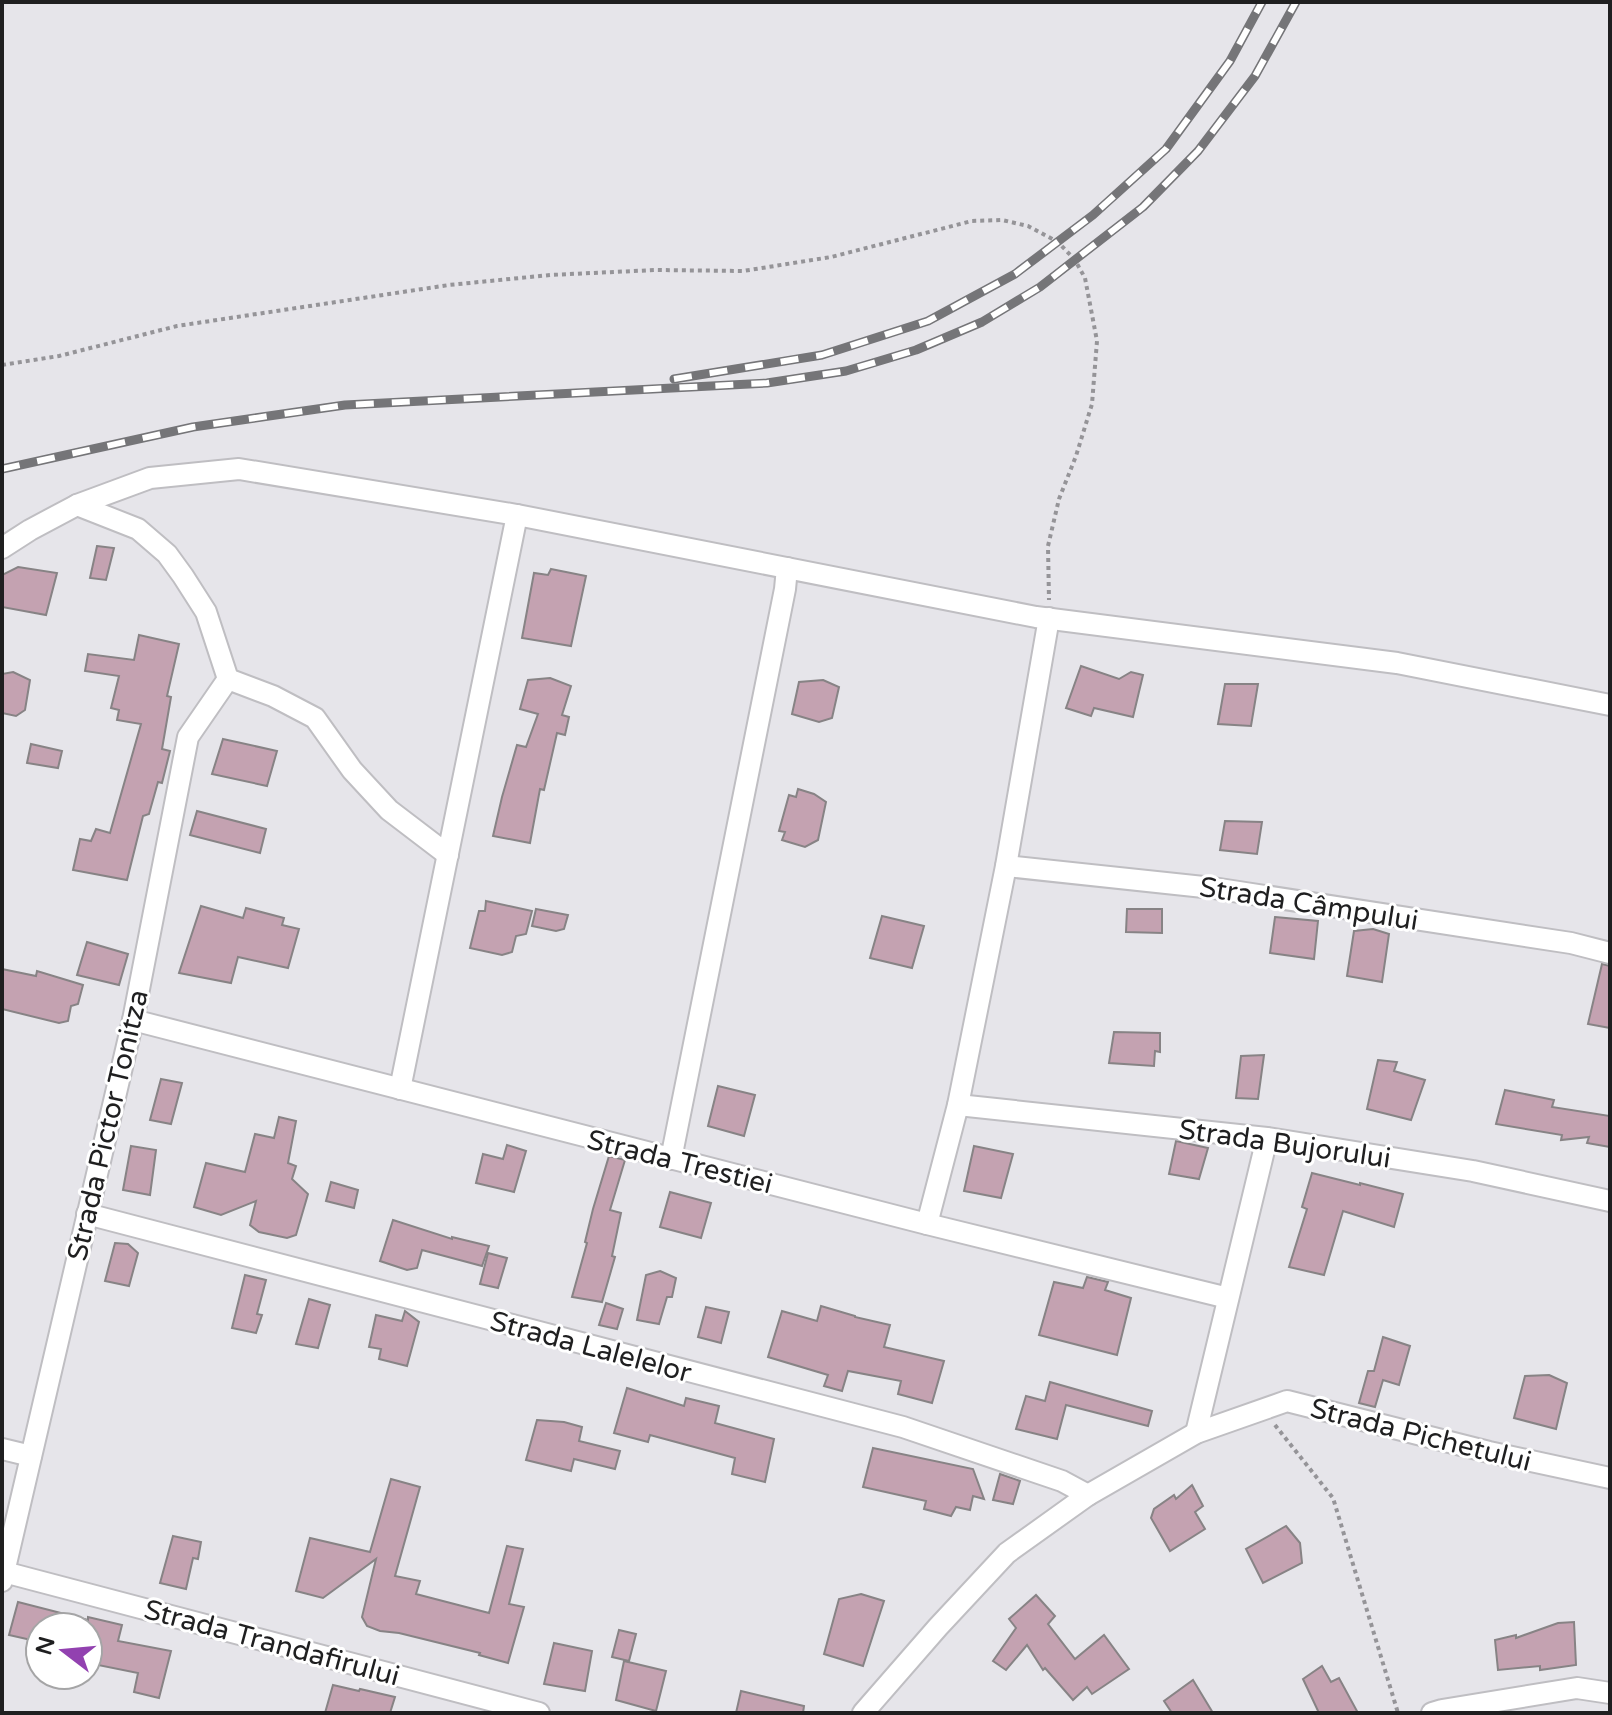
<svg xmlns="http://www.w3.org/2000/svg" width="1612" height="1715" font-family="'Varela Round',sans-serif">
  <style>
    .building { fill: #c4a2b1; stroke: #878385; stroke-width: 2 }
    .lines { fill: none; stroke-linecap: round; stroke-linejoin: round }
    .minor-casing { stroke: #bfbec2; stroke-width: 24 }
    .path { stroke: #959498; stroke-width: 4; stroke-dasharray: 4 4; stroke-linecap: butt }
    .minor { stroke: #fff; stroke-width: 20 }
    .rail-casing { stroke: #757578; stroke-width: 9 }
    .rail { stroke: #fff; stroke-width: 6; stroke-dasharray: 18; stroke-linecap: butt }
    .labels { text-anchor: middle; stroke-width: 6; stroke-linejoin: round; paint-order: stroke }
    .street-label { font-size: 28px; fill: #1f1f20; stroke: #fff }
  </style>
  <rect width="100%" height="100%" fill="#e6e5ea"/>
  <g class="building">
    <path d="M 97,546 L 114,548 L 106,580 L 90,578 Z"/>
    <path d="M 18,567 L 57,573 L 46,615 L 2,607 L 2,575 Z"/>
    <path d="M 551,569 L 586,576 L 571,646 L 522,638 L 534,573 L 548,575 Z"/>
    <path d="M 139,635 L 179,644 L 167,696 L 171,697 L 162,749 L 170,751 L 162,783 L 158,782 L 149,814 L 143,816 L 127,880 L 73,870 L 80,839 L 91,841 L 96,829 L 110,833 L 141,724 L 117,720 L 119,710 L 111,708 L 119,676 L 85,671 L 88,654 L 134,660 Z"/>
    <path d="M 1081,666 L 1119,679 L 1131,672 L 1143,675 L 1133,717 L 1094,708 L 1091,716 L 1066,708 Z"/>
    <path d="M 13,672 L 30,680 L 25,710 L 16,716 L 2,713 L 2,674 Z"/>
    <path d="M 550,678 L 571,686 L 562,715 L 569,717 L 565,735 L 557,733 L 544,790 L 540,789 L 530,843 L 493,836 L 502,797 L 517,745 L 526,747 L 538,714 L 520,709 L 528,680 Z"/>
    <path d="M 823,680 L 839,687 L 832,718 L 819,722 L 792,714 L 799,682 Z"/>
    <path d="M 1225,684 L 1258,684 L 1251,726 L 1218,724 Z"/>
    <path d="M 223,739 L 277,751 L 267,786 L 212,774 Z"/>
    <path d="M 31,744 L 62,751 L 58,768 L 27,763 Z"/>
    <path d="M 798,789 L 814,794 L 826,802 L 818,840 L 805,847 L 782,840 L 785,832 L 779,831 L 789,795 L 796,797 Z"/>
    <path d="M 197,811 L 266,829 L 260,853 L 190,835 Z"/>
    <path d="M 1225,821 L 1262,822 L 1257,854 L 1220,850 Z"/>
    <path d="M 486,901 L 532,911 L 526,934 L 516,936 L 512,952 L 502,955 L 470,948 L 479,911 L 485,911 Z"/>
    <path d="M 201,906 L 243,918 L 246,908 L 284,918 L 282,925 L 299,929 L 288,968 L 238,957 L 231,983 L 179,973 Z"/>
    <path d="M 536,909 L 568,915 L 564,929 L 556,931 L 532,926 Z"/>
    <path d="M 1127,909 L 1162,909 L 1162,933 L 1126,932 Z"/>
    <path d="M 882,916 L 924,926 L 912,968 L 870,958 Z"/>
    <path d="M 1275,917 L 1318,921 L 1314,959 L 1270,953 Z"/>
    <path d="M 1373,929 L 1389,934 L 1382,982 L 1347,976 L 1354,931 Z"/>
    <path d="M 87,942 L 128,954 L 119,985 L 77,975 Z"/>
    <path d="M 1602,964 L 1610,966 L 1610,1028 L 1588,1024 Z"/>
    <path d="M 2,969 L 36,976 L 37,971 L 83,985 L 78,1004 L 71,1006 L 68,1021 L 59,1023 L 2,1009 Z"/>
    <path d="M 1114,1032 L 1160,1033 L 1160,1052 L 1155,1051 L 1154,1066 L 1109,1063 Z"/>
    <path d="M 1264,1055 L 1258,1099 L 1236,1098 L 1241,1056 Z"/>
    <path d="M 1378,1060 L 1397,1062 L 1394,1071 L 1425,1080 L 1411,1120 L 1367,1109 Z"/>
    <path d="M 161,1079 L 182,1083 L 171,1124 L 150,1120 Z"/>
    <path d="M 718,1086 L 755,1095 L 744,1136 L 708,1126 Z"/>
    <path d="M 1505,1090 L 1554,1100 L 1552,1107 L 1610,1116 L 1610,1147 L 1587,1143 L 1589,1137 L 1561,1140 L 1562,1135 L 1496,1124 Z"/>
    <path d="M 279,1117 L 296,1121 L 288,1163 L 296,1166 L 292,1179 L 308,1194 L 296,1235 L 287,1238 L 259,1232 L 250,1225 L 256,1201 L 221,1215 L 194,1207 L 206,1163 L 245,1172 L 255,1134 L 274,1138 Z"/>
    <path d="M 1176,1141 L 1208,1148 L 1199,1179 L 1169,1174 Z"/>
    <path d="M 507,1145 L 526,1151 L 514,1192 L 476,1183 L 483,1154 L 503,1159 Z"/>
    <path d="M 131,1146 L 156,1150 L 150,1195 L 123,1190 Z"/>
    <path d="M 974,1146 L 1013,1154 L 1001,1198 L 964,1191 Z"/>
    <path d="M 609,1156 L 625,1160 L 610,1210 L 621,1213 L 612,1256 L 615,1257 L 602,1302 L 572,1297 L 587,1243 L 585,1242 L 593,1209 Z"/>
    <path d="M 1312,1173 L 1360,1185 L 1360,1183 L 1403,1194 L 1394,1227 L 1343,1211 L 1324,1275 L 1289,1267 L 1307,1209 L 1302,1207 Z"/>
    <path d="M 331,1182 L 358,1190 L 354,1208 L 326,1201 Z"/>
    <path d="M 670,1192 L 711,1203 L 701,1238 L 660,1227 Z"/>
    <path d="M 393,1220 L 452,1239 L 452,1237 L 489,1246 L 482,1266 L 422,1250 L 417,1268 L 407,1270 L 380,1261 Z"/>
    <path d="M 115,1243 L 128,1244 L 138,1253 L 129,1286 L 105,1281 Z"/>
    <path d="M 488,1253 L 507,1258 L 498,1288 L 480,1284 Z"/>
    <path d="M 660,1271 L 676,1278 L 672,1297 L 667,1297 L 659,1324 L 637,1320 L 646,1275 Z"/>
    <path d="M 245,1275 L 266,1280 L 257,1314 L 262,1315 L 256,1333 L 232,1328 Z"/>
    <path d="M 1087,1277 L 1108,1282 L 1105,1290 L 1131,1298 L 1117,1355 L 1039,1335 L 1054,1282 L 1083,1288 Z"/>
    <path d="M 309,1299 L 330,1305 L 318,1348 L 296,1344 Z"/>
    <path d="M 606,1303 L 623,1309 L 617,1329 L 599,1325 Z"/>
    <path d="M 821,1306 L 855,1316 L 855,1317 L 890,1325 L 884,1347 L 944,1361 L 932,1403 L 898,1394 L 901,1381 L 848,1371 L 842,1391 L 824,1386 L 828,1375 L 768,1357 L 782,1311 L 817,1321 Z"/>
    <path d="M 706,1307 L 729,1312 L 721,1343 L 698,1337 Z"/>
    <path d="M 405,1311 L 419,1322 L 407,1366 L 379,1359 L 381,1349 L 369,1347 L 376,1315 L 402,1321 Z"/>
    <path d="M 1383,1337 L 1410,1346 L 1399,1385 L 1383,1380 L 1375,1407 L 1359,1403 L 1368,1371 L 1374,1371 Z"/>
    <path d="M 1549,1375 L 1567,1383 L 1556,1429 L 1514,1418 L 1525,1376 Z"/>
    <path d="M 1050,1382 L 1152,1411 L 1148,1426 L 1066,1405 L 1057,1439 L 1016,1429 L 1026,1396 L 1045,1401 Z"/>
    <path d="M 627,1388 L 684,1406 L 686,1398 L 719,1406 L 715,1423 L 774,1439 L 765,1482 L 732,1474 L 735,1458 L 650,1435 L 648,1442 L 614,1433 Z"/>
    <path d="M 537,1420 L 564,1422 L 582,1427 L 579,1441 L 620,1451 L 615,1469 L 574,1459 L 571,1471 L 526,1460 Z"/>
    <path d="M 873,1448 L 973,1469 L 984,1499 L 973,1496 L 970,1510 L 956,1507 L 951,1516 L 924,1509 L 926,1501 L 863,1487 Z"/>
    <path d="M 1000,1474 L 1020,1481 L 1013,1504 L 993,1500 Z"/>
    <path d="M 391,1479 L 420,1487 L 395,1576 L 420,1581 L 416,1594 L 489,1613 L 507,1546 L 523,1549 L 509,1604 L 524,1607 L 508,1663 L 479,1655 L 480,1653 L 399,1633 L 380,1631 L 367,1626 L 362,1617 L 376,1559 L 323,1598 L 296,1591 L 310,1538 L 370,1552 Z"/>
    <path d="M 1192,1485 L 1203,1506 L 1195,1512 L 1205,1529 L 1170,1551 L 1151,1518 L 1154,1509 L 1174,1495 L 1176,1499 Z"/>
    <path d="M 1286,1526 L 1300,1543 L 1302,1563 L 1263,1583 L 1246,1549 Z"/>
    <path d="M 173,1536 L 201,1542 L 198,1559 L 193,1558 L 186,1589 L 160,1583 Z"/>
    <path d="M 861,1594 L 884,1601 L 863,1666 L 824,1654 L 839,1599 Z"/>
    <path d="M 1036,1595 L 1055,1616 L 1048,1624 L 1075,1659 L 1104,1635 L 1129,1669 L 1092,1694 L 1087,1687 L 1073,1700 L 1045,1668 L 1043,1670 L 1027,1645 L 1006,1670 L 993,1661 L 1016,1628 L 1009,1619 Z"/>
    <path d="M 18,1602 L 88,1620 L 88,1617 L 122,1625 L 118,1641 L 171,1651 L 159,1698 L 134,1692 L 138,1673 L 88,1663 L 88,1627 L 40,1627 L 40,1642 L 9,1635 Z"/>
    <path d="M 1574,1622 L 1576,1665 L 1540,1670 L 1540,1666 L 1498,1670 L 1495,1640 L 1516,1635 L 1516,1638 L 1558,1623 Z"/>
    <path d="M 619,1630 L 636,1634 L 629,1661 L 612,1657 Z"/>
    <path d="M 554,1643 L 592,1651 L 585,1691 L 544,1684 Z"/>
    <path d="M 624,1661 L 666,1671 L 656,1711 L 616,1700 Z"/>
    <path d="M 1322,1666 L 1331,1682 L 1339,1678 L 1358,1713 L 1319,1713 L 1303,1679 Z"/>
    <path d="M 1193,1680 L 1213,1713 L 1172,1713 L 1164,1701 Z"/>
    <path d="M 333,1685 L 359,1691 L 360,1689 L 395,1697 L 390,1713 L 325,1713 Z"/>
    <path d="M 741,1691 L 804,1706 L 803,1713 L 736,1713 Z"/>
  </g>
  <g class="lines">
    <g class="minor-casing">
      <g id="minor">
        <path d="M 77,505 L 138,529 L 167,554 L 183,576 L 206,612 L 228,679 L 273,696 L 315,718 L 352,770 L 389,810 L 448,855"/>
        <path d="M 2,548 L 30,530 L 77,505 L 150,478 L 239,469 L 517,515 L 1036,617 L 1397,663 L 1610,705"/>
        <path d="M 1006,866 L 1213,888 L 1571,943 L 1610,953"/>
        <path d="M 133,1020 L 927,1224 L 1228,1298"/>
        <path d="M 400,1089 L 517,515"/>
        <path d="M 958,1105 L 1267,1138 L 1473,1171 L 1610,1201"/>
        <path d="M 671,1159 L 785,589 L 787,568"/>
        <path d="M 87,1214 L 903,1427 L 1062,1481 L 1088,1495"/>
        <path d="M 927,1224 L 958,1105 L 1006,866 L 1049,618"/>
        <path d="M 1196,1433 L 1267,1138"/>
        <path d="M 2,1449 L 31,1456"/>
        <path d="M 4,1572 L 539,1713"/>
        <path d="M 2,1581 L 133,1020 L 188,737 L 228,679"/>
        <path d="M 863,1713 L 938,1627 L 1007,1553 L 1088,1495 L 1196,1433 L 1287,1401 L 1489,1452 L 1610,1478"/>
        <path d="M 1432,1713 L 1442,1710 L 1577,1688 L 1610,1693"/>
      </g>
    </g>
    <g class="path">
      <path d="M 2,365 L 59,356 L 177,326 L 449,285 L 550,275 L 656,270 L 743,271 L 831,257 L 972,221 L 1002,220 L 1028,226 L 1058,242 L 1075,260 L 1085,278 L 1097,341 L 1092,404 L 1076,456 L 1059,499 L 1048,546 L 1049,600"/>
      <path d="M 1275,1425 L 1333,1498 L 1398,1713"/>
    </g>
    <use href="#minor" class="minor"/>
    <g class="rail-casing">
      <g id="rail">
        <path d="M 674,379 L 822,355 L 928,321 L 1015,274 L 1093,215 L 1166,149 L 1230,61 L 1262,2"/>
        <path d="M 2,469 L 193,427 L 345,405 L 767,383 L 846,371 L 916,350 L 982,322 L 1040,287 L 1143,207 L 1198,151 L 1255,76 L 1296,2"/>
      </g>
    </g>
    <use href="#rail" class="rail"/>
  </g>
  <g class="labels">
    <g class="street-label">
      <text transform="translate(1309 903) rotate(9)" y="10">Strada Câmpului</text>
      <text transform="translate(107 1125) rotate(-77)" y="10">Strada Pictor Tonitza</text>
      <text transform="translate(1285 1143) rotate(8)" y="10">Strada Bujorului</text>
      <text transform="translate(680 1161) rotate(14)" y="10">Strada Trestiei</text>
      <text transform="translate(591 1346) rotate(15)" y="10">Strada Lalelelor</text>
      <text transform="translate(1421 1434) rotate(14)" y="10">Strada Pichetului</text>
      <text transform="translate(272 1642) rotate(15)" y="10">Strada Trandafirului</text>
    </g>
  </g>
  <rect width="1612" height="1715" fill="none" stroke="#1f1f20" stroke-width="8"/>
  <g transform="translate(64 1651) rotate(286)"><circle r="38" fill="#ffffff" stroke="#a5a5a6" stroke-width="2"/>
  <path d="M0-6L14 30L0 20L-14 30Z" fill="#9241b0"/>
  <text y="-12" font-size="22" font-weight="bold" text-anchor="middle" fill="#1f1f20">N</text>
  </g>
</svg>
